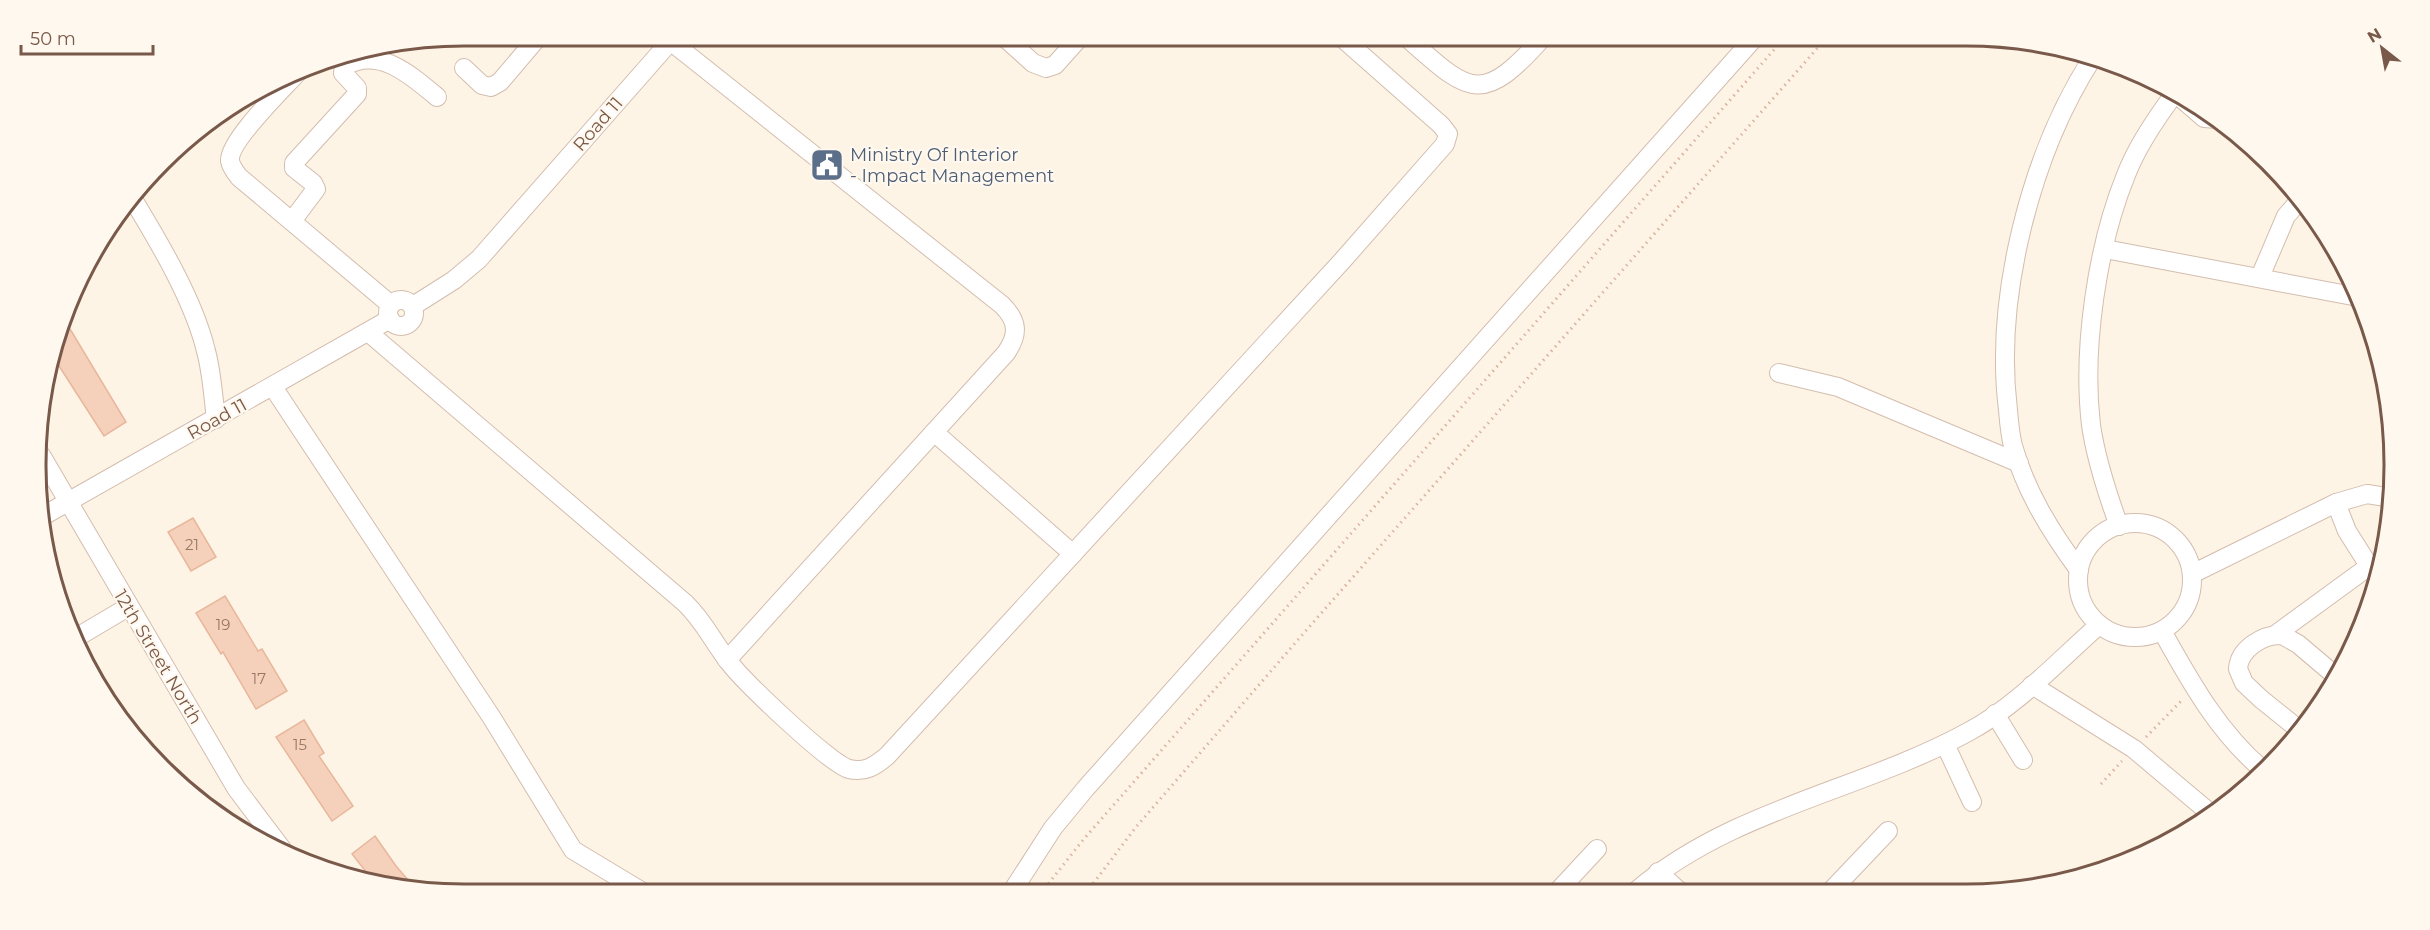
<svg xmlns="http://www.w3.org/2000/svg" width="2430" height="930" font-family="Montserrat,sans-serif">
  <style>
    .building { fill: #f5d1bc; stroke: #e8b79b; stroke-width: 1.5 }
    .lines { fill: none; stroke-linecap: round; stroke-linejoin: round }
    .minor-casing { stroke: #d3bdae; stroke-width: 20 }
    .path { stroke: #dab49f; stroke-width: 3; stroke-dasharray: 1.5 4.5; stroke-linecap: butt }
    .minor { stroke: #fff; stroke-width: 18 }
    .labels { text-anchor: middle; stroke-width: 4.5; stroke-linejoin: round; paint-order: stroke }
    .number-label { font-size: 15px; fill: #987766 }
    .street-label { font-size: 18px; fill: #795949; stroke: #fff8ee }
    .service-label { font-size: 18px; fill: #4e5e75; stroke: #fff8ee; text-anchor: start }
    .rim { fill: none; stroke: #795949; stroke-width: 3 }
  </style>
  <rect width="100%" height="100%" fill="#fef4e6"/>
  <g class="building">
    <path d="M 67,324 L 126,422 L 104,436 L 52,355 L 58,330 Z"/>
    <path d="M 193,518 L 216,557 L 191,571 L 168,532 Z"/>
    <path d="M 225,596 L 258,651 L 262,649 L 287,691 L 256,709 L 223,652 L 221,654 L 196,613 Z"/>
    <path d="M 304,720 L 324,753 L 319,756 L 353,806 L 332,821 L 276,737 Z"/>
    <path d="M 375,836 L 396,866 L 414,887 L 374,882 L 352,854 Z"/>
  </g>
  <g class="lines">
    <g class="minor-casing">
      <g id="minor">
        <path d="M 664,36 L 1002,305 C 1018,321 1019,334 1006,353 L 727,660"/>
        <path d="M 1003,36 L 1033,63 L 1046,68 L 1055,65 L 1081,36"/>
        <path d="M 1405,36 C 1469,92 1480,109 1544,36"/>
        <path d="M 464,68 L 482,85 L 491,87 L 500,82 L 539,36"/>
        <path d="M 299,71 C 285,87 228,141 230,161 C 231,167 236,173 239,177 L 391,305"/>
        <path d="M 2175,93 L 2204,118 L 2218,119"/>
        <path d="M 134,201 C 160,244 194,301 206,351 C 212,373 213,396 216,419"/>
        <path d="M 292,221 L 316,189 L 313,183 L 294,168 L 294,163 L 357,94 L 357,88 L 343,73 L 344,67 C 378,45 412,76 437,97"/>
        <path d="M 2105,249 L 2358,297"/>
        <path d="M 2260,277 L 2286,216 L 2300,200"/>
        <circle cx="401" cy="313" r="13"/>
        <path d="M 413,306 L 454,280 L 479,259 L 675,36"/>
        <path d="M 368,332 L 685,603 C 704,621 713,642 729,662 C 743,681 830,764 849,769 C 865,773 875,766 887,756 L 1342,261 L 1445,144 L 1448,134 L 1441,125 L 1340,36"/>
        <path d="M 1779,373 L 1838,387 L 2019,463"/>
        <path d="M 273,387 L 492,718 L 573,850 L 646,894"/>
        <path d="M 934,432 L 1073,554"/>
        <path d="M 41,455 L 236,788 L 285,853"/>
        <path d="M 2336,503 L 2347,531 L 2378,580"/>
        <path d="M 43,516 L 390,319"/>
        <circle cx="2135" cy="580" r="57"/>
        <path d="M 2119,526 C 2107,493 2096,460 2091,425 C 2082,349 2097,246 2126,175 C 2137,146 2157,117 2175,93"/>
        <path d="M 2079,570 C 2051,532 2026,492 2013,446 C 2010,435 2009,422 2008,410 C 1994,297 2031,153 2093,57"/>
        <path d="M 2192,574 L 2336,503 L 2367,494 L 2386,497 L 2392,500"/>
        <path d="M 2162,631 C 2190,681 2218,732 2263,770"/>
        <path d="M 2275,635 L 2368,567"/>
        <path d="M 74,639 L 128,607"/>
        <path d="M 2032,685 L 2134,749 L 2210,813"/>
        <path d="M 1995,714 L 2023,760"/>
        <path d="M 2297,728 L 2261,699 L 2244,683 L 2238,669 C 2239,649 2263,634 2282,635 L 2298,644 L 2337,677"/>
        <path d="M 1945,744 L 1972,802"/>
        <path d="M 1658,872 L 1679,891"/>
        <path d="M 1558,891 L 1597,849"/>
        <path d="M 1636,891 C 1732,809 1860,791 1968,732 C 2017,706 2058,661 2099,625"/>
        <path d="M 1831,891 L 1888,831"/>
        <path d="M 1011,893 L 1053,828 L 1086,788 L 1756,36"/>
      </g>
    </g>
    <g class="path">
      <path d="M 2146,737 L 2183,699"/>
      <path d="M 2101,784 L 2122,761"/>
      <path d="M 1041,893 L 1083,840 L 1786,36"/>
      <path d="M 1086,893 L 1136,827 L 1303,634 L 1828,36"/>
    </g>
    <use href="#minor" class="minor"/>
  </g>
  <defs>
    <g id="civic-square" transform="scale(1.725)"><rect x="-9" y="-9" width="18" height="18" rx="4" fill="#5c6f8a" stroke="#fff8ee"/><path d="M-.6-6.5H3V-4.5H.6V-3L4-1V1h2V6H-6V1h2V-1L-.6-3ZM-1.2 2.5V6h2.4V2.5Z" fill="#fff"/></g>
  </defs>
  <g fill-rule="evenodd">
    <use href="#civic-square" x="827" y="165"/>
  </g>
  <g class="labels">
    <g class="number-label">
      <text x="192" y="550">21</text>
      <text x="223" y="630">19</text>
      <text x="259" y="684">17</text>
      <text x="300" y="750">15</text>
    </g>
    <g class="street-label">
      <text transform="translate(598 124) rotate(-49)" y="6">Road 11</text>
      <text transform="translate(217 419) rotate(-29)" y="6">Road 11</text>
      <text transform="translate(158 657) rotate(59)" y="6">12th Street North</text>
    </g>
    <g class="service-label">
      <text x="850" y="161">Ministry Of Interior<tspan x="850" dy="21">- Impact Management</tspan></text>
    </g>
  </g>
  <path d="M0 0H2430V930H0ZM464 46H1966A418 418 0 0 1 2384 464V466A418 418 0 0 1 1966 884H464A418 418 0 0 1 46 466V464A418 418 0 0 1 464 46Z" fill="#fff8ee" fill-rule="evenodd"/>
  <path class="rim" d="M464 46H1966A418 418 0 0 1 2384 464V466A418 418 0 0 1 1966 884H464A418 418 0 0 1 46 466V464A418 418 0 0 1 464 46Z"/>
  <g transform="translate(2382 48) rotate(329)" stroke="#fff8ee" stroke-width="4.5" paint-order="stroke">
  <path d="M0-4.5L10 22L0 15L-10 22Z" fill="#795949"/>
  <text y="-9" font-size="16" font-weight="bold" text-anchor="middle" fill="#795949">N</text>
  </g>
  <path d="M21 45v9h132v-9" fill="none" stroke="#795949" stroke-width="3"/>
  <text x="30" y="45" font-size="18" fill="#795949" stroke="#fff8ee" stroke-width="4.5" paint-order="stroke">50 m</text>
</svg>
